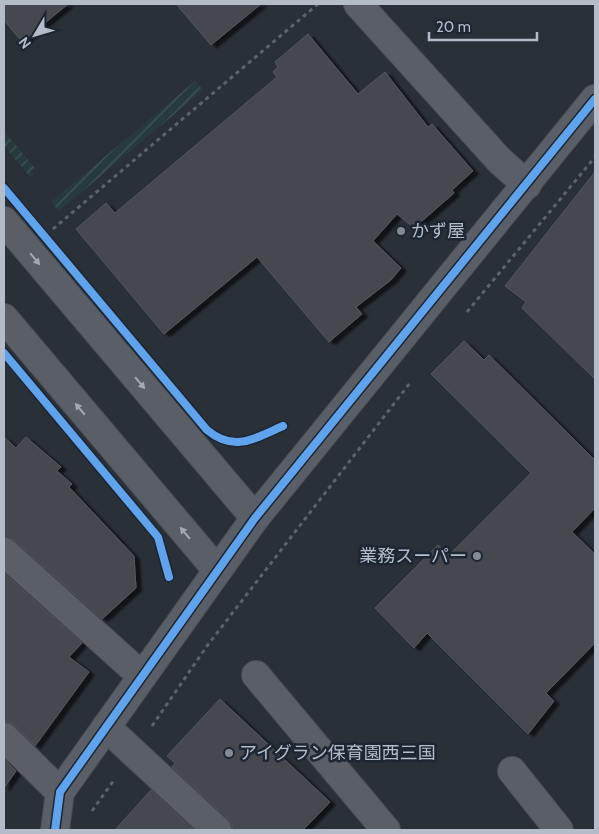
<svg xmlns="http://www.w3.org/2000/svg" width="599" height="834" font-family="Cabin,'Noto Sans JP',sans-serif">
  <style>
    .garden { fill: url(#garden-furrows) }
    .building { fill: #444950; stroke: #52575f; filter: url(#shadow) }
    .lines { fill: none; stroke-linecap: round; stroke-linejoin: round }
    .minor-casing { stroke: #484c53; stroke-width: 30 }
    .path { stroke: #5d636a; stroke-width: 3; stroke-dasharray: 4 4; stroke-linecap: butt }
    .minor { stroke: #5a5e66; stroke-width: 28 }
    .cycleway-casing { stroke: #1d2633; stroke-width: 11 }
    .cycleway { stroke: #60a3ed; stroke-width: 8 }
    .oneway { fill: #a2a9b5 }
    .poi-dot { fill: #848b96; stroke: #1d2633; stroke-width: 2 }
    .labels { text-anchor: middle; stroke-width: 5; stroke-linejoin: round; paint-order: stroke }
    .poi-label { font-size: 18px; fill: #b4bcc9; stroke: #1d2633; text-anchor: start }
  </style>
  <defs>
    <pattern id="garden-furrows" width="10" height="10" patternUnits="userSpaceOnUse" patternTransform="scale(1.25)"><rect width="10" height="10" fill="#273a3e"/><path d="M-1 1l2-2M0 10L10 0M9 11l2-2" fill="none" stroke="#445559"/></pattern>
    <filter id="shadow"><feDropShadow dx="5.5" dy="3" stdDeviation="1" flood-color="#0009"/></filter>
  </defs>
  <rect width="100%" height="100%" fill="#2a3038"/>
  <g class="garden">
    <path d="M 195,81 L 203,90 L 59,211 L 51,202 Z"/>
    <path d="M 4,131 L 35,168 L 31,171 L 34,174 L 30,177 L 4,146 Z"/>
  </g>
  <g class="building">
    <path d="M 4,4 L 68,4 L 22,42 L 4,20 Z"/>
    <path d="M 176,4 L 261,4 L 211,45 Z"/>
    <path d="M 308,34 L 358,94 L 385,72 L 428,127 L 432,124 L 473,171 L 452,190 L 454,193 L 414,228 L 397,214 L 373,241 L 401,268 L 391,280 L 356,307 L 362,314 L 329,342 L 257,257 L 164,334 L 76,229 L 106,203 L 115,213 L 277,77 L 273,72 L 278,67 L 275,62 Z"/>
    <path d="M 595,172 L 595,379 L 522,308 L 526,302 L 505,286 Z"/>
    <path d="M 464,341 L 484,360 L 489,355 L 595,460 L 595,508 L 572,532 L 595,554 L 595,643 L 546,693 L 554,701 L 528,734 L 427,633 L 414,648 L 375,608 L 438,545 L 449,555 L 531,473 L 431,374 Z"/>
    <path d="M 4,437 L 16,448 L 26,437 L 61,467 L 57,471 L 72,484 L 69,487 L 134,556 L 136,588 L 102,619 L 14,540 L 4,537 Z"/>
    <path d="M 4,573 L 82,643 L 69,657 L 89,672 L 35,746 L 15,726 L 8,722 L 4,722 Z"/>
    <path d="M 220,699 L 330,802 L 303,830 L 232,830 L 232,825 L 228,819 L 172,767 L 175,763 L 167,756 Z"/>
    <path d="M 4,759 L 16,771 L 4,788 Z"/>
    <path d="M 151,790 L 194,830 L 115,830 Z"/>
  </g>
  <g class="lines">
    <g class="minor-casing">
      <g id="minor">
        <path d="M 358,4 L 499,160 L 527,185"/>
        <path d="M 4,221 L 255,518"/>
        <path d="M 4,318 L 217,570"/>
        <path d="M 4,552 L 142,676"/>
        <path d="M 256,675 L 386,830"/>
        <path d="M 106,727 L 217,830"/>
        <path d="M 4,737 L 60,792"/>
        <path d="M 512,771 L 559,830"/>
        <path d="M 55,830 L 60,792 L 255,518 L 595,99"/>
      </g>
    </g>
    <g class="path">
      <path d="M 53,229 L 318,4"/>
      <path d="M 467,312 L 595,157"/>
      <path d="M 152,726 L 207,646 L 410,383"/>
      <path d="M 92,811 L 114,780"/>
    </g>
    <use href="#minor" class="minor"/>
    <g class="cycleway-casing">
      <g id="cycleway">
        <path d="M 4,188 L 207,430 C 235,453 255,438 283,426"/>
        <path d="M 4,353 L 158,537 L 169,577"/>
        <path d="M 55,830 L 60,792 L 255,518 L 595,99"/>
      </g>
    </g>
    <use href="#cycleway" class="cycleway"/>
  </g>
  <defs><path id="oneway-solid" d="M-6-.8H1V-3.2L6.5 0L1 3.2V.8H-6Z" transform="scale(1.25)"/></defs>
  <g class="oneway">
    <use href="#oneway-solid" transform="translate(35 259) rotate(50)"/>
    <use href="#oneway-solid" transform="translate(140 383) rotate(50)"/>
    <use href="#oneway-solid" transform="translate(80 409) rotate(-130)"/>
    <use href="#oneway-solid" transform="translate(185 533) rotate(-130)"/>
  </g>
  <g class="poi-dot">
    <circle cx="401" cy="231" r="5"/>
    <circle cx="477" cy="556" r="5"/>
    <circle cx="229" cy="753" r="5"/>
  </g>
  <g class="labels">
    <g class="poi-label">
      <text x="411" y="237">かず屋</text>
      <text x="467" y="562" text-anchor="end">業務スーパー</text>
      <text x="239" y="759">アイグラン保育園西三国</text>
    </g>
  </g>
  <rect width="599" height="834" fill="none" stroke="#b4bcc9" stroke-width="10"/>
  <g transform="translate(35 35) rotate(232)" stroke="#1d2633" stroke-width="4" paint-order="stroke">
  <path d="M0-4L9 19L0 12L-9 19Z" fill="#b4bcc9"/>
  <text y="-8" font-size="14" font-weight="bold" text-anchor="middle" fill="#b4bcc9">N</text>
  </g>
  <path d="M429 32v8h108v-8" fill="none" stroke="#b4bcc9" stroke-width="2.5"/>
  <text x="436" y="32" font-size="15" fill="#b4bcc9" stroke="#1d2633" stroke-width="4" paint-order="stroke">20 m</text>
</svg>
